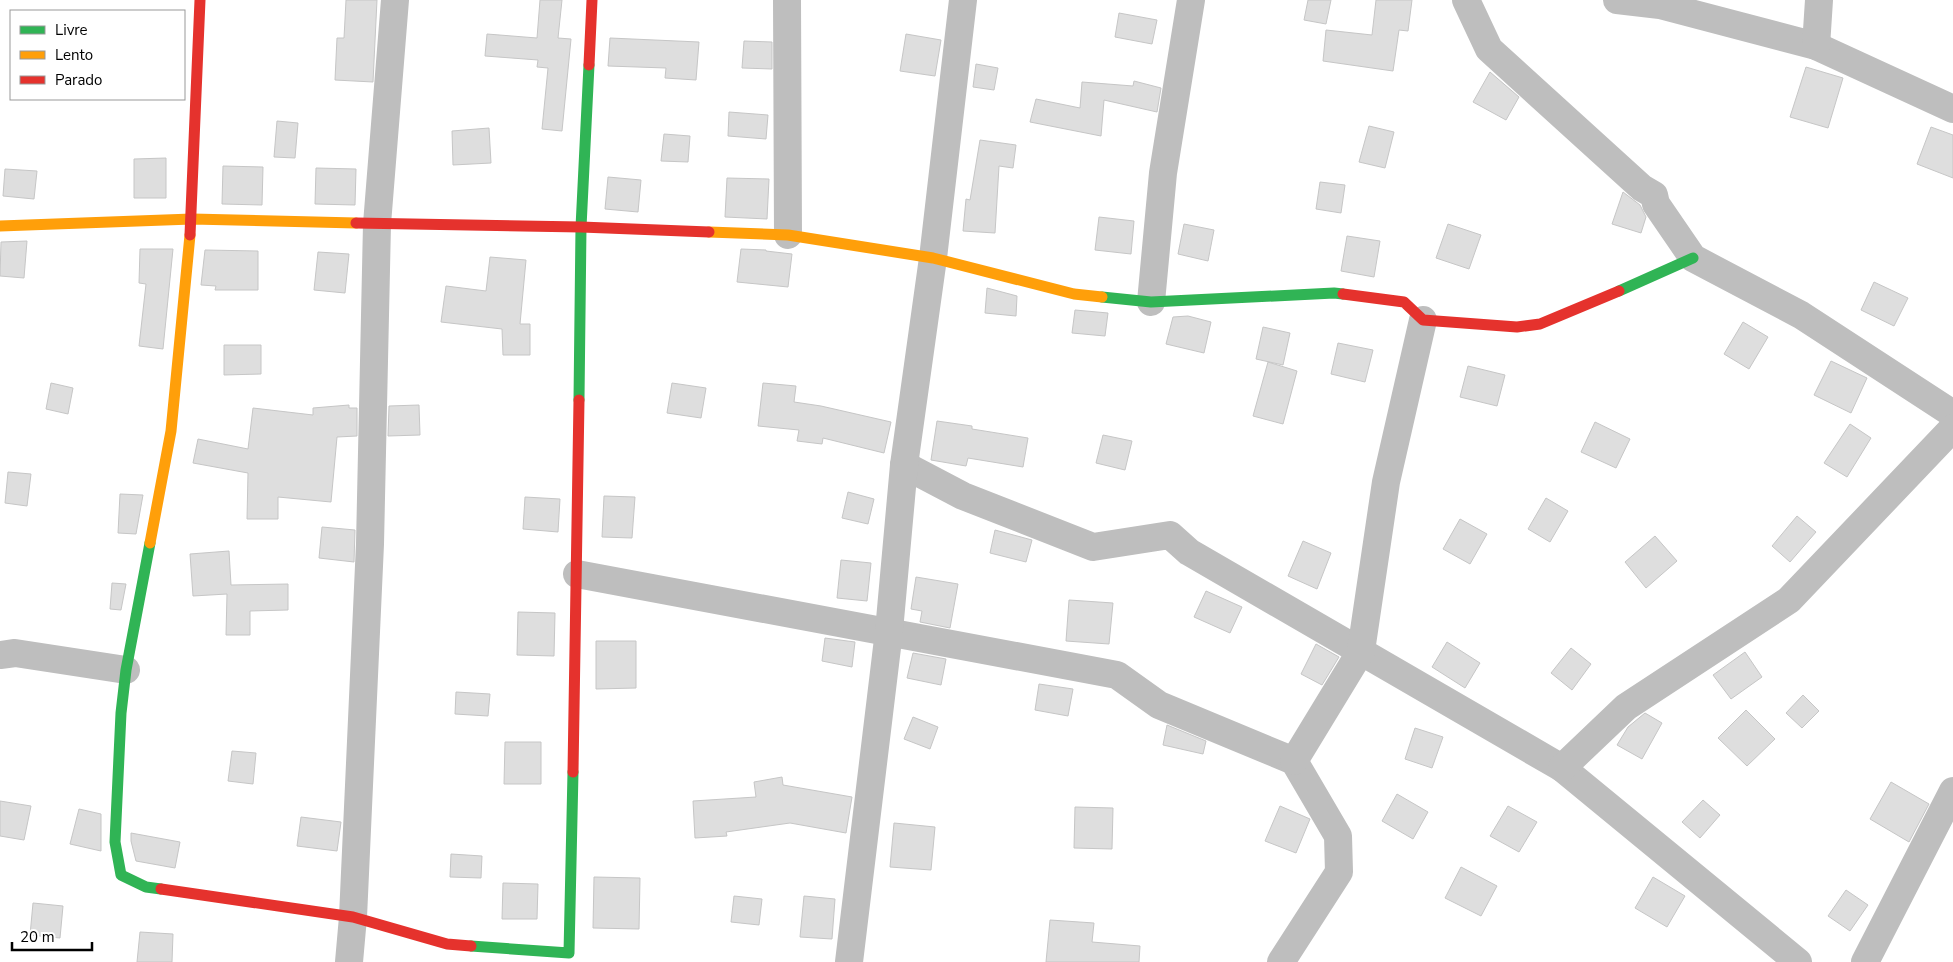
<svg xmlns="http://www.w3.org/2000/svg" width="1953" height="962" font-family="'Nunito Sans',sans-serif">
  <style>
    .building { fill: #dedede; stroke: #c6c6c6 }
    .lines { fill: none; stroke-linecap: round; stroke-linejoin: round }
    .street { stroke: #bebebe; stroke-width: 28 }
    .fast { stroke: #30b455; stroke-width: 11 }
    .slow { stroke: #ff9f0a; stroke-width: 11 }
    .jam { stroke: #e5322d; stroke-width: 11 }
  </style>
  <rect width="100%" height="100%" fill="#fff"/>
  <g class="building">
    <path d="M 346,0 L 377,0 L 373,82 L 335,80 L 337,38 L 344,38 Z"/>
    <path d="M 540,0 L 562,0 L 558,38 L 571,39 L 562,131 L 542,129 L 548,68 L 537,67 L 538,60 L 485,56 L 487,34 L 537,38 Z"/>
    <path d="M 1308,0 L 1331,0 L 1326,24 L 1304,20 Z"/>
    <path d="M 1376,0 L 1412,0 L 1408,31 L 1399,30 L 1393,71 L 1323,61 L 1326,30 L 1372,35 Z"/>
    <path d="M 1119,13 L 1157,20 L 1152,44 L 1115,37 Z"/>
    <path d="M 906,34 L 941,40 L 935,76 L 900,71 Z"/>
    <path d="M 610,38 L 699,42 L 696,80 L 665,78 L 666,68 L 608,66 Z"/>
    <path d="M 744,41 L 772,42 L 772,69 L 742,68 Z"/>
    <path d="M 976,64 L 998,68 L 994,90 L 973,87 Z"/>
    <path d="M 1806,67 L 1843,78 L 1828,128 L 1790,117 Z"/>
    <path d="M 1490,72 L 1519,97 L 1506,120 L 1473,102 Z"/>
    <path d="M 1134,81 L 1161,88 L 1157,112 L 1104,100 L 1101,136 L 1030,122 L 1036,99 L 1080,108 L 1082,82 L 1133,86 Z"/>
    <path d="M 729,112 L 768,115 L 766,139 L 728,136 Z"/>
    <path d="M 277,121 L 298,123 L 295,158 L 274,157 Z"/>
    <path d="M 1369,126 L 1394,132 L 1385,168 L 1359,162 Z"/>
    <path d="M 1931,127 L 1953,135 L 1953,178 L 1917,164 Z"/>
    <path d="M 489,128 L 491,163 L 453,165 L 452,131 Z"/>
    <path d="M 664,134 L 690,136 L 688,162 L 661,161 Z"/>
    <path d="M 980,140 L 1016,145 L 1013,168 L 999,166 L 995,233 L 963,231 L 966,199 L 970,200 Z"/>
    <path d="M 166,158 L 166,198 L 134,198 L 134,159 Z"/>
    <path d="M 223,166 L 263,167 L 262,205 L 222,204 Z"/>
    <path d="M 316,168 L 356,169 L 355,205 L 315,204 Z"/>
    <path d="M 5,169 L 37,171 L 34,199 L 3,196 Z"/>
    <path d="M 608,177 L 641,180 L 638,212 L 605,209 Z"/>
    <path d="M 727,178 L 769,179 L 767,219 L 725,217 Z"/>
    <path d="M 1320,182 L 1345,185 L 1341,213 L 1316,209 Z"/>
    <path d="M 1623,192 L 1640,205 L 1646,217 L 1641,233 L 1612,224 Z"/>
    <path d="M 1099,217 L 1134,221 L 1131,254 L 1095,250 Z"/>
    <path d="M 1184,224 L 1214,230 L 1208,261 L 1178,254 Z"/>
    <path d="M 1448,224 L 1481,235 L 1469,269 L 1436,258 Z"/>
    <path d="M 1347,236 L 1380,241 L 1374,277 L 1341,271 Z"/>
    <path d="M 27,241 L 24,278 L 0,276 L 1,242 Z"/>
    <path d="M 140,249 L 173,249 L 163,349 L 139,346 L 146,284 L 139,283 Z"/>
    <path d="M 741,249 L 766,250 L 766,251 L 792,254 L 788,287 L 737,282 Z"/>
    <path d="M 205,250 L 258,251 L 258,290 L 215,290 L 216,286 L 201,285 Z"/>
    <path d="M 318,252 L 349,254 L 345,293 L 314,290 Z"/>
    <path d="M 490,257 L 526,260 L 520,324 L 530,324 L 530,355 L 503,355 L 502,329 L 441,322 L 446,286 L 486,291 Z"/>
    <path d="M 1874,282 L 1908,298 L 1894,326 L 1861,310 Z"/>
    <path d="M 987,288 L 1017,296 L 1016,316 L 985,313 Z"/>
    <path d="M 1075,310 L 1108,313 L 1105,336 L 1072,333 Z"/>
    <path d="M 1188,316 L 1211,322 L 1204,353 L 1166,344 L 1173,317 Z"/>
    <path d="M 1743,322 L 1768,337 L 1749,369 L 1724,354 Z"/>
    <path d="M 1263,327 L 1290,333 L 1283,365 L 1256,359 Z"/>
    <path d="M 1338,343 L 1373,350 L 1365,382 L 1331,374 Z"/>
    <path d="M 224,345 L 261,345 L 261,374 L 224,375 Z"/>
    <path d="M 1831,361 L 1867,378 L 1851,413 L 1814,395 Z"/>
    <path d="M 1268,362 L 1297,371 L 1283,424 L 1253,416 Z"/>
    <path d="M 1468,366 L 1505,375 L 1497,406 L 1460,397 Z"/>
    <path d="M 51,383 L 73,388 L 68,414 L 46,409 Z"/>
    <path d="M 672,383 L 706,388 L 701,418 L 667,413 Z"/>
    <path d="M 763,383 L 796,386 L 794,402 L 821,406 L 891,422 L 884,453 L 823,438 L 822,444 L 797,441 L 799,430 L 758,426 Z"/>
    <path d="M 349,405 L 349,408 L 357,408 L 357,436 L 337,437 L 331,502 L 278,497 L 278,519 L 247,519 L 248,473 L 193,463 L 198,439 L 248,449 L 253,408 L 313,415 L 313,408 Z"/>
    <path d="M 419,405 L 420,435 L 388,436 L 389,406 Z"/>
    <path d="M 937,421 L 972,426 L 972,429 L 1028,438 L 1023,467 L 968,458 L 966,466 L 931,460 Z"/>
    <path d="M 1595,422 L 1630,439 L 1616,468 L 1581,452 Z"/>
    <path d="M 1850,424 L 1871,438 L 1847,477 L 1824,463 Z"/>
    <path d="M 1103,435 L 1132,441 L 1125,470 L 1096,463 Z"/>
    <path d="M 8,472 L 31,474 L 27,506 L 5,503 Z"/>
    <path d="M 848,492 L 874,499 L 868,524 L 842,518 Z"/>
    <path d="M 120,494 L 143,495 L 136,534 L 118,533 Z"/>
    <path d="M 604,496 L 635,497 L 632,538 L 602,537 Z"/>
    <path d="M 525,497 L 560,499 L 558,532 L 523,529 Z"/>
    <path d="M 1546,498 L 1568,511 L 1550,542 L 1528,529 Z"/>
    <path d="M 1797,516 L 1816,532 L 1790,562 L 1772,546 Z"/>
    <path d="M 1460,519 L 1487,534 L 1470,564 L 1443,549 Z"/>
    <path d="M 322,527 L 355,530 L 354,562 L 319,558 Z"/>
    <path d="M 995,530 L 1032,540 L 1026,562 L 990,553 Z"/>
    <path d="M 1655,536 L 1677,561 L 1646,588 L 1625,562 Z"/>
    <path d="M 1303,541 L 1331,553 L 1317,589 L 1288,576 Z"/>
    <path d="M 229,551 L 231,585 L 288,584 L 288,610 L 250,611 L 250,635 L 226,635 L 227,594 L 193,596 L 190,554 Z"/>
    <path d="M 841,560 L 871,563 L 867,601 L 837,598 Z"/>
    <path d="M 916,577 L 958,584 L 950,628 L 920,622 L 922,611 L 911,609 Z"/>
    <path d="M 112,583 L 126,584 L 121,610 L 110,609 Z"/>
    <path d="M 1206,591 L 1242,607 L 1230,633 L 1194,617 Z"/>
    <path d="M 1069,600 L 1113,603 L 1109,644 L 1066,641 Z"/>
    <path d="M 518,612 L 555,613 L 554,656 L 517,655 Z"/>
    <path d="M 825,638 L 855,642 L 852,667 L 822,661 Z"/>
    <path d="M 596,641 L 636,641 L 636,688 L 596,689 Z"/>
    <path d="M 1447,642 L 1480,663 L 1465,688 L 1432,667 Z"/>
    <path d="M 1316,644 L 1339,657 L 1322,685 L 1301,674 Z"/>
    <path d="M 1571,648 L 1591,664 L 1572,690 L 1551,673 Z"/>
    <path d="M 1745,652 L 1762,677 L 1731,699 L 1713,675 Z"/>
    <path d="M 913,653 L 946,659 L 941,685 L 907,678 Z"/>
    <path d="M 1039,684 L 1073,689 L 1068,716 L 1035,710 Z"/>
    <path d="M 456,692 L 490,694 L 488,716 L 455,714 Z"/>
    <path d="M 1803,695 L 1819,711 L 1802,728 L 1786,713 Z"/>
    <path d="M 1746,710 L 1775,739 L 1747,766 L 1718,738 Z"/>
    <path d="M 1645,713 L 1662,723 L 1642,759 L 1617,745 L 1628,727 Z"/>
    <path d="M 913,717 L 938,727 L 930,749 L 904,739 Z"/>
    <path d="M 1167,725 L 1206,741 L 1203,754 L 1163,745 Z"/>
    <path d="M 1415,728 L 1443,737 L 1432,768 L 1405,759 Z"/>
    <path d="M 505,742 L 541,742 L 541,784 L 504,784 Z"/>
    <path d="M 232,751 L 256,753 L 253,784 L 228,781 Z"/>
    <path d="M 782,777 L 783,785 L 852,797 L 846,833 L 790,823 L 726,832 L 727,836 L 695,838 L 693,801 L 756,797 L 754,782 Z"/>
    <path d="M 1891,782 L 1929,804 L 1909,842 L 1870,819 Z"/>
    <path d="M 1397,794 L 1428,812 L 1413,839 L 1382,821 Z"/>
    <path d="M 1703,800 L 1720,815 L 1700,838 L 1682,822 Z"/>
    <path d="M 0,801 L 31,806 L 24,840 L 0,836 Z"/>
    <path d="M 1280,806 L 1310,819 L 1296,853 L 1265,841 Z"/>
    <path d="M 1508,806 L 1537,822 L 1519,852 L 1490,836 Z"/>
    <path d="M 1075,807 L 1113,808 L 1112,849 L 1074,848 Z"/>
    <path d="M 79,809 L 101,814 L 101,851 L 70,844 Z"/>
    <path d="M 301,817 L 341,822 L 337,851 L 297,846 Z"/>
    <path d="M 894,823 L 935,827 L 931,870 L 890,867 Z"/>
    <path d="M 131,833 L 180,842 L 175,868 L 136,861 L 131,841 Z"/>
    <path d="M 451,854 L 482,856 L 481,878 L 450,877 Z"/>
    <path d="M 1461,867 L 1497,886 L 1481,916 L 1445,898 Z"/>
    <path d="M 594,877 L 640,878 L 639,929 L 593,928 Z"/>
    <path d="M 1653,877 L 1685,896 L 1667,927 L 1635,908 Z"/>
    <path d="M 503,883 L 538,884 L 537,919 L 502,919 Z"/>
    <path d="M 1846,890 L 1868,905 L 1850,931 L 1828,916 Z"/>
    <path d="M 734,896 L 762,899 L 759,925 L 731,922 Z"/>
    <path d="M 804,896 L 835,899 L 832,939 L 800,937 Z"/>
    <path d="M 33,903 L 63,906 L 60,938 L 30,935 Z"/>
    <path d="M 1050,920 L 1094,923 L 1092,942 L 1140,946 L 1139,962 L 1046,962 Z"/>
    <path d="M 140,932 L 173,934 L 172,962 L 137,962 Z"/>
  </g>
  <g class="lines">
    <g class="street">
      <path d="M 787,0 L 788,235"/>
      <path d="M 1466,0 L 1489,49 L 1642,188 L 1654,195 L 1656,204 L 1693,258 L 1801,315 L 1953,414"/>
      <path d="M 1617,0 L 1660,5 L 1816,46 L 1953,109"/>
      <path d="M 1816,46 L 1819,0"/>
      <path d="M 1151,302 L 1163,173 L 1191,0"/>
      <path d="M 904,465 L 963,496 L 1093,547 L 1170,535 L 1189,552 L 1562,768 L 1798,962"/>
      <path d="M 577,574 L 1117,675 L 1159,705 L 1294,761 L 1338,836 L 1339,872 L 1281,962"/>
      <path d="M 0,655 L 15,653 L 126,670"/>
      <path d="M 1294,761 L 1361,651 L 1386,482 L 1423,320"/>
      <path d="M 1562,768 L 1626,707 L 1789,600 L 1953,428"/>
      <path d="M 349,962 L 353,917 L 370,544 L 377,224 L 395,0"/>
      <path d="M 849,962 L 889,631 L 904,465 L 933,258 L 963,0"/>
      <path d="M 1865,962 L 1953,791"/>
    </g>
    <g class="fast">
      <path d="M 1619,291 L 1693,258"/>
      <path d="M 1102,297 L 1151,302 L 1334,293 L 1343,294"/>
      <path d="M 579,400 L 581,227 L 589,65"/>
      <path d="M 150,543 L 126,670 L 121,713 L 115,842 L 121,875 L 146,887 L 161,889"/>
      <path d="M 471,946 L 569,953 L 573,772"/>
    </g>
    <g class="slow">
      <path d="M 0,226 L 192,219 L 356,223"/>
      <path d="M 709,232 L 788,235 L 933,258 L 1074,294 L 1102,297"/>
      <path d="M 150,543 L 171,431 L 190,235"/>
    </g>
    <g class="jam">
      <path d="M 589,65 L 592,0"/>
      <path d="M 356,223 L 581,227 L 709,232"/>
      <path d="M 190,235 L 200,0"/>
      <path d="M 1343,294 L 1404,302 L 1423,320 L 1517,327 L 1540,324 L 1619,291"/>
      <path d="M 573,772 L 579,400"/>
      <path d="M 161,889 L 353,917 L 447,944 L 471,946"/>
    </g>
  </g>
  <rect x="10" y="10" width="175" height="90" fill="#ffffff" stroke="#999999"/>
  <rect x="20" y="26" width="25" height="8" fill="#30b455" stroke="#999999"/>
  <text x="55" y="35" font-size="15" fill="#000000">Livre</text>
  <rect x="20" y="51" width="25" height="8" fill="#ff9f0a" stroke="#999999"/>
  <text x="55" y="60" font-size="15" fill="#000000">Lento</text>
  <rect x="20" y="76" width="25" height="8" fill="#e5322d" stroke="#999999"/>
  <text x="55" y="85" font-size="15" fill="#000000">Parado</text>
  <path d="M12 942v8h80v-8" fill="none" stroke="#000000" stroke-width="2.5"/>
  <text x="20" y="942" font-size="15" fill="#000000" stroke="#ffffff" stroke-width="4" paint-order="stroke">20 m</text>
</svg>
